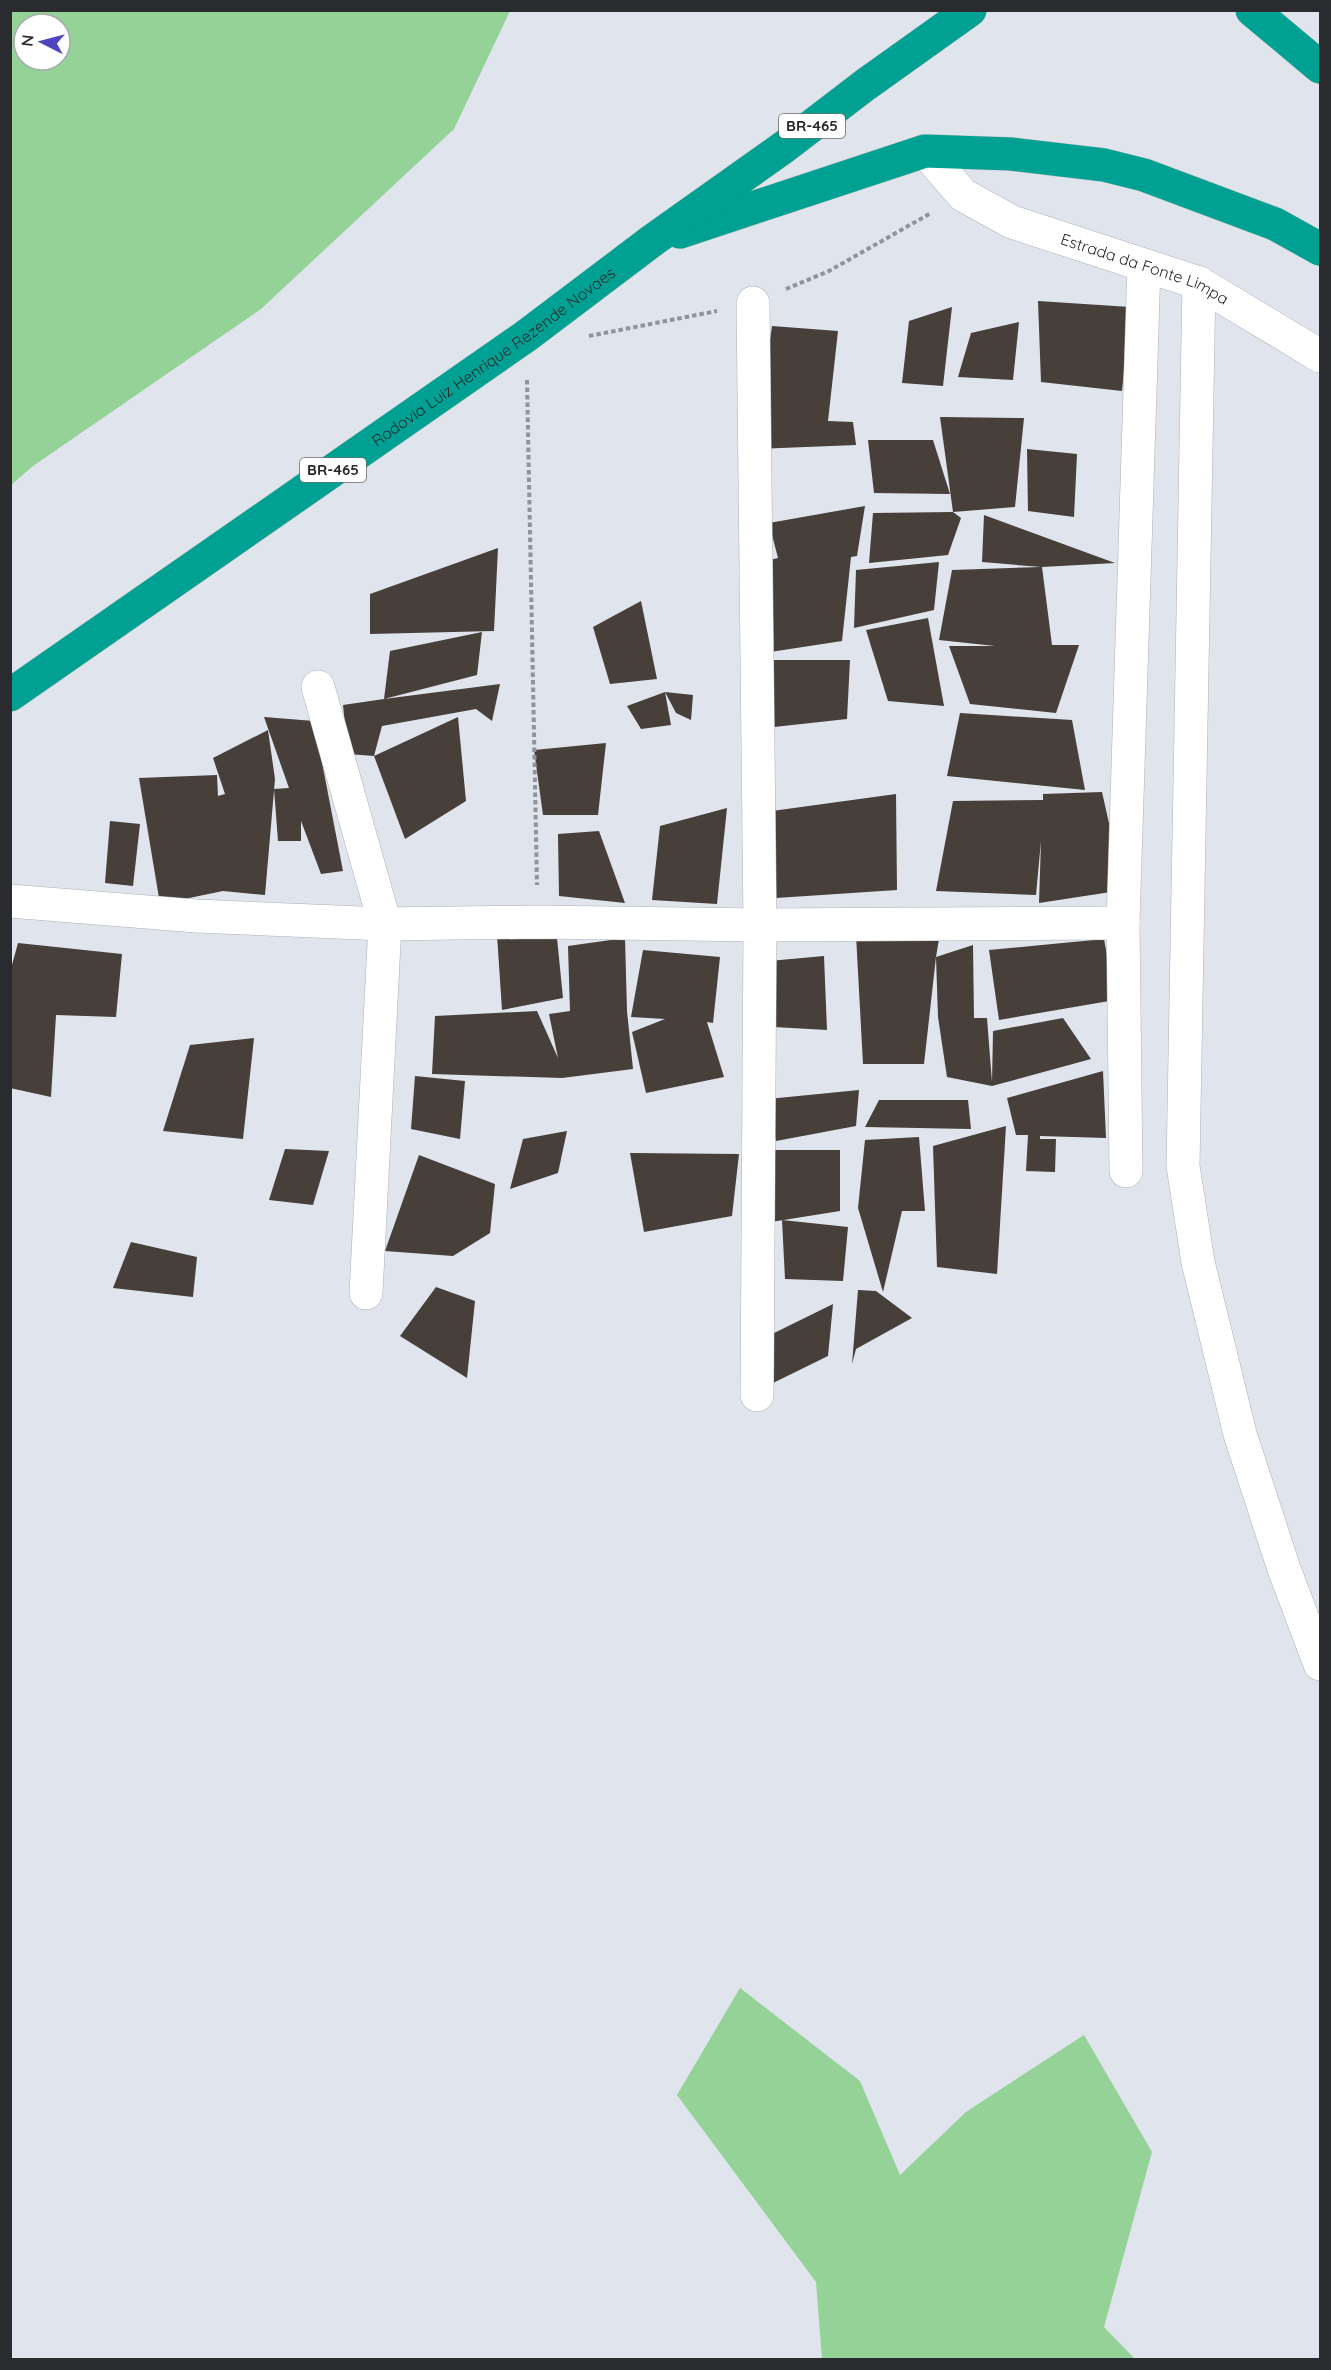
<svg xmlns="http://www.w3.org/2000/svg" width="1331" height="2370" font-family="Quicksand,sans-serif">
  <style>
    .green { fill: #95d298; fill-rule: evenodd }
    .building { fill: #463f3a }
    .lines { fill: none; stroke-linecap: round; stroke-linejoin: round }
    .minor-casing { stroke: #acb0b8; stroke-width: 34 }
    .highway-casing { stroke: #c3c4c4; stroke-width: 34 }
    .path { stroke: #909399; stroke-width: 4; stroke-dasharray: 4.5 3; stroke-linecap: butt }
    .minor { stroke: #fff; stroke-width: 33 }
    .highway { stroke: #00a093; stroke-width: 33 }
    .labels { text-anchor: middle; stroke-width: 6; stroke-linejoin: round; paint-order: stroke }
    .shield { fill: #fff; stroke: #696b6d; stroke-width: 1.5 }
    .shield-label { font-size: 15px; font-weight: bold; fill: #292b2e }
    .street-label { font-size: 16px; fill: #292b2e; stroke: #fff }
  </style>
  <rect width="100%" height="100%" fill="#e0e4ec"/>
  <g class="green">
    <path d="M 11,10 L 510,10 L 510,11 L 454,129 L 261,309 L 33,466 L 11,485 ZM 24,24 L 60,24 L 60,60 L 24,60 Z"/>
    <path d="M 740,1988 L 860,2081 L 900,2175 L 966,2112 L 1084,2035 L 1152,2152 L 1104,2327 L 1135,2359 L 822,2359 L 816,2282 L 677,2095 Z"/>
  </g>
  <g class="building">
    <path d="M 1038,301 L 1130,307 L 1122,391 L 1041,382 Z"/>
    <path d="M 952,307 L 943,386 L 902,383 L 909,321 Z"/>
    <path d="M 1019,322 L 1013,380 L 958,377 L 971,333 Z"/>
    <path d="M 772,326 L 838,331 L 828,421 L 853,422 L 856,445 L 755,449 Z"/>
    <path d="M 940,417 L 1024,418 L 1015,507 L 953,512 Z"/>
    <path d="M 868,440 L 933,440 L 950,494 L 874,493 Z"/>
    <path d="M 1027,449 L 1077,454 L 1074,517 L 1028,511 Z"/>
    <path d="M 865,506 L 857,556 L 851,557 L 842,641 L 757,654 L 756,563 L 778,558 L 769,523 Z"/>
    <path d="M 953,512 L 961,518 L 948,555 L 869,563 L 873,513 Z"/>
    <path d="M 984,515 L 1115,563 L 1042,567 L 1052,645 L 1079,645 L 1056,713 L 970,704 L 949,646 L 995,646 L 939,640 L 952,570 L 1041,567 L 982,562 Z"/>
    <path d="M 498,548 L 494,631 L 370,634 L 370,594 Z"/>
    <path d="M 939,562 L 934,610 L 854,628 L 856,570 Z"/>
    <path d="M 641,601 L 657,679 L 610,684 L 593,627 Z"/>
    <path d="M 928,618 L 944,706 L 888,701 L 866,630 Z"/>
    <path d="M 482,632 L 477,675 L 384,699 L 500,684 L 492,721 L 476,709 L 382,726 L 374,756 L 348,754 L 343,705 L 384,699 L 390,651 Z"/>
    <path d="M 749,660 L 850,660 L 847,719 L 774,727 Z"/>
    <path d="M 665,692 L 693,695 L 691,720 L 676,713 Z"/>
    <path d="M 665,692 L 671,725 L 641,729 L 627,706 Z"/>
    <path d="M 960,713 L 1072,720 L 1085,790 L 947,776 Z"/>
    <path d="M 264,717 L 314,721 L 343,871 L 321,874 L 301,821 L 301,841 L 278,841 L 274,789 L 289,788 Z"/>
    <path d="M 458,717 L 466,801 L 405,839 L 374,756 Z"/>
    <path d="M 268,730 L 275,779 L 265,895 L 223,891 L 160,904 L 139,778 L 217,775 L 218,796 L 225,794 L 213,758 Z"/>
    <path d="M 606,743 L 598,815 L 543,815 L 534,750 Z"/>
    <path d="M 1102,792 L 1124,890 L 1039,903 L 1041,841 L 1036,895 L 936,891 L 953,801 L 1043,800 L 1043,794 Z"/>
    <path d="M 896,794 L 897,890 L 776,898 L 772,811 Z"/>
    <path d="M 727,808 L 717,904 L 652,900 L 660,826 Z"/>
    <path d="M 110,821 L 140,824 L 133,886 L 105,883 Z"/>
    <path d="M 599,831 L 625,903 L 559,896 L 558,834 Z"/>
    <path d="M 497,935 L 557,938 L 563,998 L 502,1010 Z"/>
    <path d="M 856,935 L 939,939 L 936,957 L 973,945 L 974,1018 L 987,1018 L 992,1082 L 993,1031 L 1063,1018 L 1091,1059 L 992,1086 L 947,1077 L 938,1017 L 936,957 L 924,1064 L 863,1064 Z"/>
    <path d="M 625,938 L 627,1011 L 633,1069 L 562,1078 L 432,1074 L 435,1016 L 537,1011 L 558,1058 L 549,1014 L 570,1011 L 568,946 Z"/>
    <path d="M 1104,939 L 1115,1000 L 999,1020 L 989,950 Z"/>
    <path d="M 18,943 L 122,954 L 116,1017 L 56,1015 L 51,1097 L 10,1088 L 10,972 Z"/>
    <path d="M 643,950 L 720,957 L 713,1023 L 707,1022 L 724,1077 L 646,1093 L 632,1032 L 665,1019 L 631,1017 Z"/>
    <path d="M 824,956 L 827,1030 L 774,1027 L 769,961 Z"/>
    <path d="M 254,1038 L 243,1139 L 163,1131 L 190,1045 Z"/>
    <path d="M 1103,1071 L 1106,1138 L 1040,1136 L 1040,1139 L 1056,1139 L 1055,1172 L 1026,1171 L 1028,1135 L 1016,1135 L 1007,1098 Z"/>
    <path d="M 415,1076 L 465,1081 L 460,1139 L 411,1129 Z"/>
    <path d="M 859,1090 L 856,1126 L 776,1141 L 768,1099 Z"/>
    <path d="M 879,1100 L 968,1100 L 971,1129 L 865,1127 Z"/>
    <path d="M 1006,1126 L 997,1274 L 937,1267 L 933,1146 Z"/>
    <path d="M 567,1131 L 558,1173 L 510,1189 L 523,1139 Z"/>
    <path d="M 919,1137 L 925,1211 L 902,1211 L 883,1292 L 858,1208 L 865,1140 Z"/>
    <path d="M 285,1149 L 329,1151 L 313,1205 L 269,1200 Z"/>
    <path d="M 765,1150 L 840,1150 L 840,1211 L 771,1222 Z"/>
    <path d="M 630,1153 L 739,1154 L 732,1216 L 644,1232 Z"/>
    <path d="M 419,1155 L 495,1184 L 490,1233 L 453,1256 L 385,1251 Z"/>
    <path d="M 782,1220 L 848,1227 L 843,1281 L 785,1279 Z"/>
    <path d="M 131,1242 L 197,1257 L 193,1297 L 113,1288 Z"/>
    <path d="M 436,1287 L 475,1301 L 467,1378 L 400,1336 Z"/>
    <path d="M 858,1290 L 876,1291 L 912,1318 L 856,1349 L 852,1364 Z"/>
    <path d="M 833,1304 L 828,1356 L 773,1383 L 758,1341 Z"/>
  </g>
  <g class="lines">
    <g class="minor-casing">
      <g id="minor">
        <path id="s1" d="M 925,151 L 963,195 L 1012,222 L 1199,283 L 1320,356"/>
        <path d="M 1199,283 L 1183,1166 L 1198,1262 L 1240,1434 L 1284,1569 L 1320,1664"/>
        <path d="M 753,303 L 760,925 L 757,1395"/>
        <path d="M 318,687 L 385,924 L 366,1293"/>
        <path d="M 10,901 L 196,916 L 385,924 L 538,922 L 760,925 L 1123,923"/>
        <path d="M 1126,1171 L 1123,923 L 1144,266"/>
      </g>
    </g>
    <g class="highway-casing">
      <g id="highway">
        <path d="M 1252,10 L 1320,67"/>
        <path d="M 680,232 L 925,151 L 1011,154 L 1104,165 L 1144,175 L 1275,224 L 1320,249"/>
        <path id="s2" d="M 10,695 L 526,336 L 653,240 L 784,147 L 865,85 L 970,10"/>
      </g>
    </g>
    <g class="path">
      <path d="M 786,289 L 829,271 L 931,213"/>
      <path d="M 589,336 L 717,311"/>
      <path d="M 527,380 L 537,885"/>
    </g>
    <use href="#minor" class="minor"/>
    <use href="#highway" class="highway"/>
  </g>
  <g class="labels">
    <g class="shield">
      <rect x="779" y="114" width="66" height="24" rx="4.5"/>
      <rect x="300" y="458" width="66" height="24" rx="4.5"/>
    </g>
    <g class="shield-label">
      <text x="812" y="131">BR-465</text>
      <text x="333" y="475">BR-465</text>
    </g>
    <g class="street-label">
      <text dy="6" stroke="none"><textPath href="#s1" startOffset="255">Estrada da Fonte Limpa</textPath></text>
      <text dy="6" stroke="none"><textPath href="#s2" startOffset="590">Rodovia Luiz Henrique Rezende Novaes</textPath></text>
    </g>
  </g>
  <rect width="1331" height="2370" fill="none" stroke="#292b2e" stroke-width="24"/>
  <g transform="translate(42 42) rotate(276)"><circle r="28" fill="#ffffff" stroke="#a9aaab" stroke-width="1.5"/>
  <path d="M0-4.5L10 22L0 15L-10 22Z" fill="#4d45bb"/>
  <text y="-9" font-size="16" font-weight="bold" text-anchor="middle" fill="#292b2e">N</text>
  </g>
</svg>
